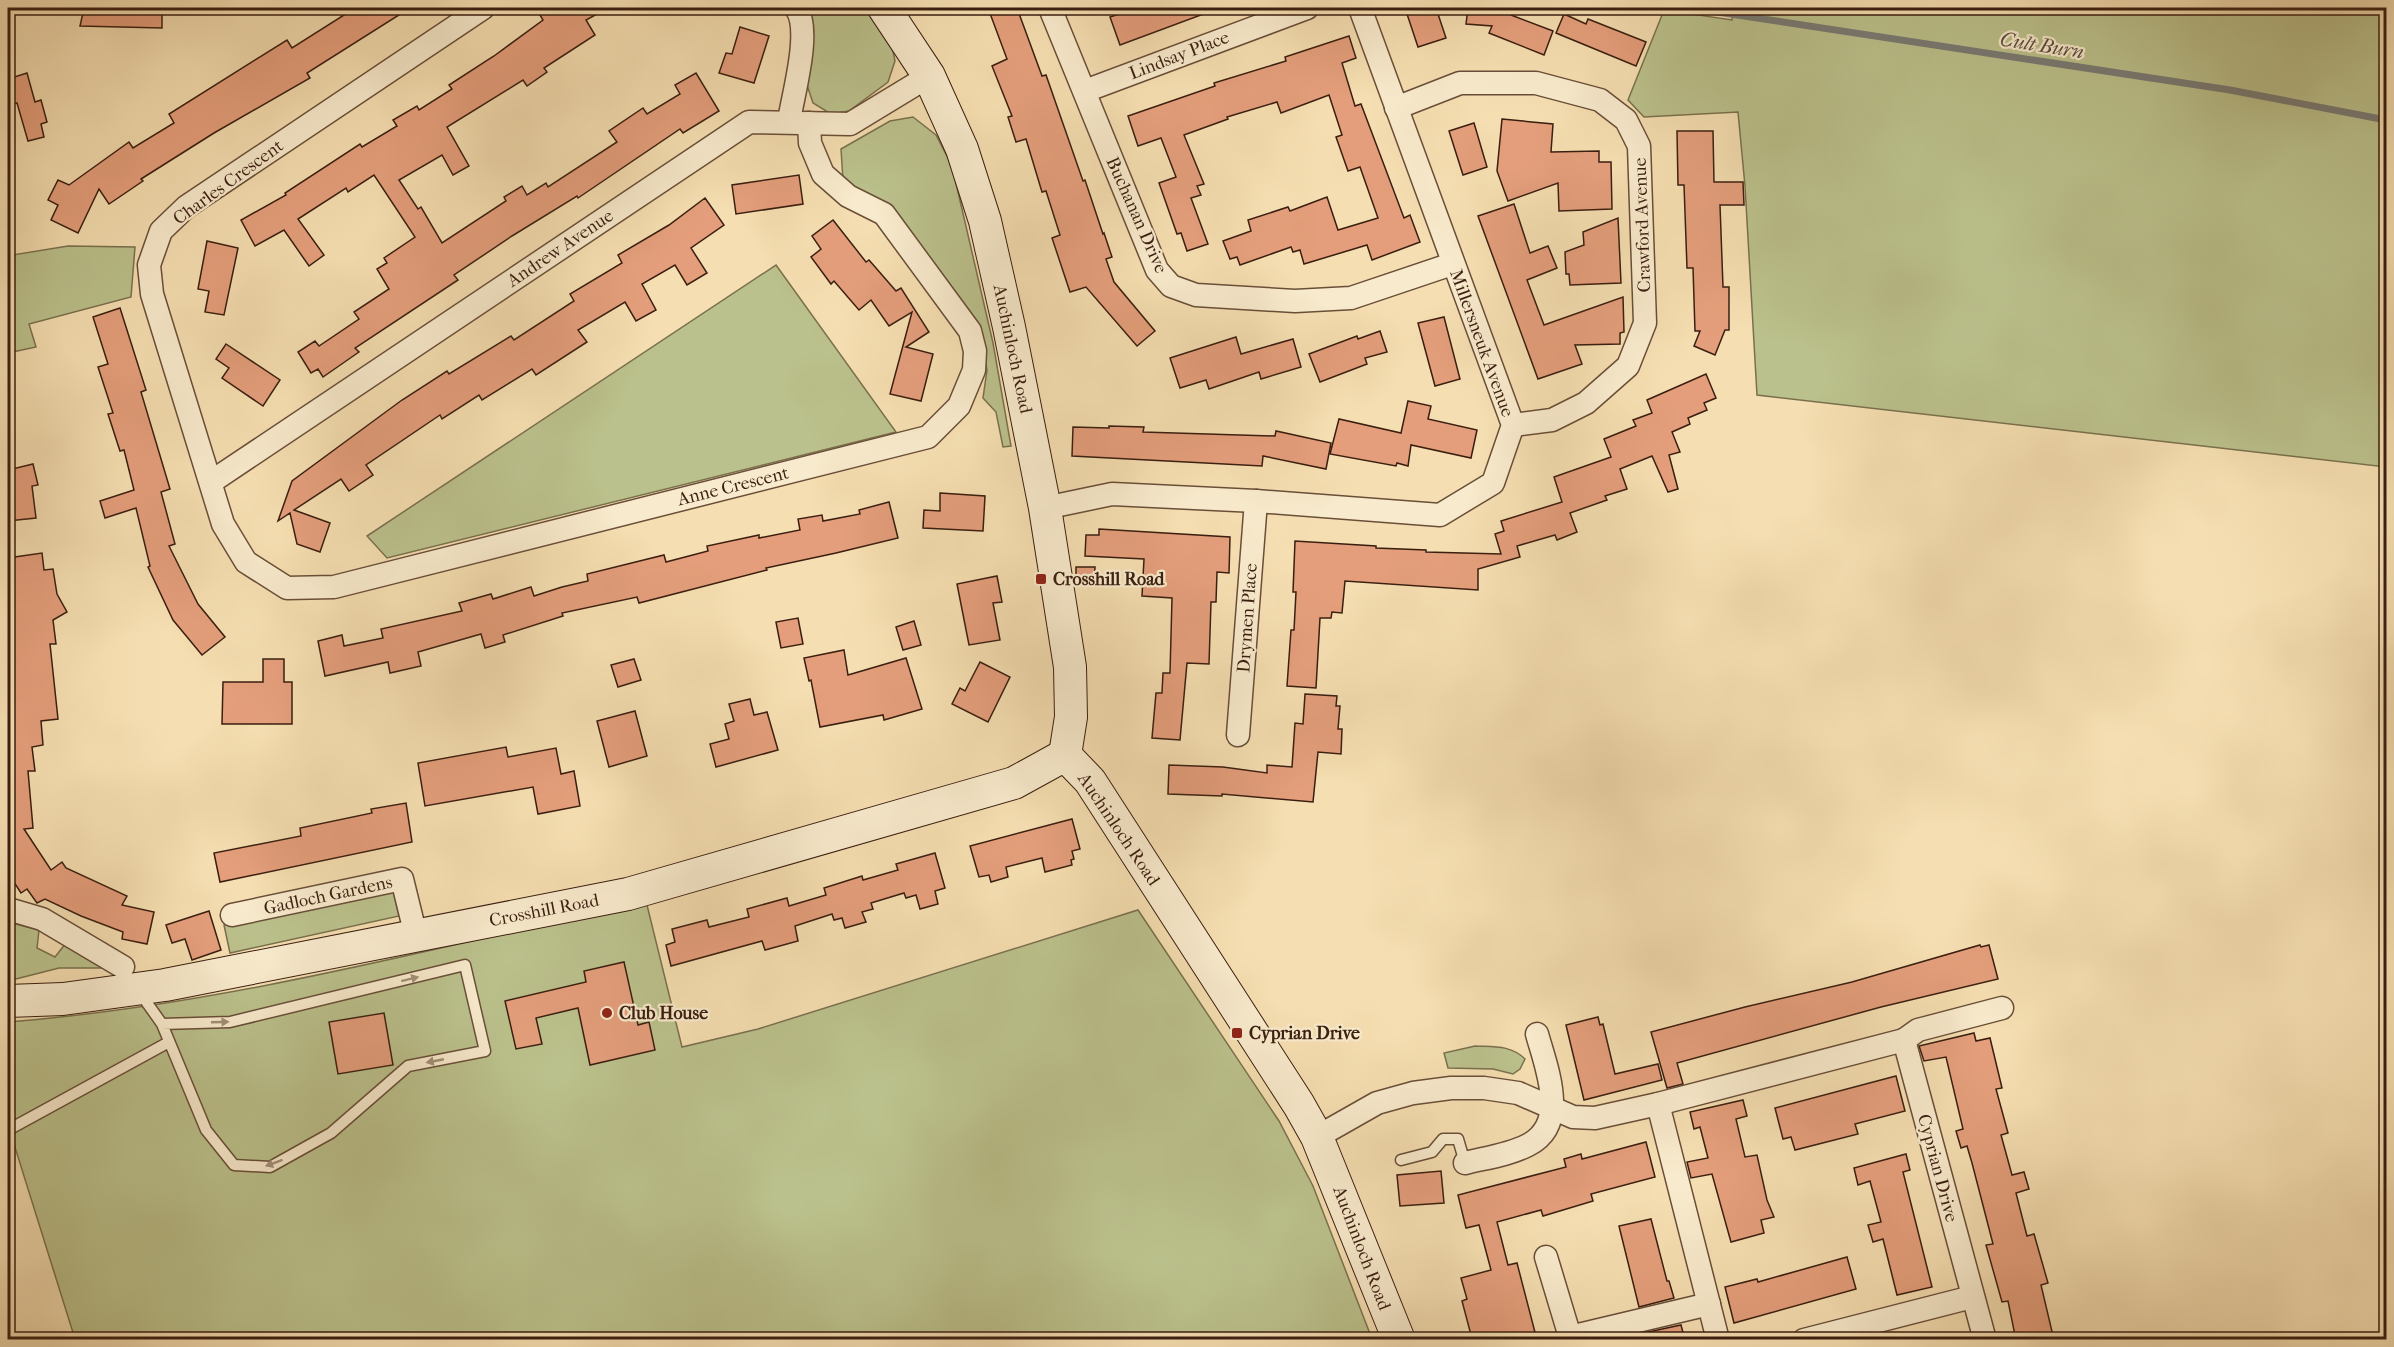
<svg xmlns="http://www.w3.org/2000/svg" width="2394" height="1347" font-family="'IM FELL French Canon',serif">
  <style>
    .green { fill: #bbc18c; stroke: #7a704e; stroke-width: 1.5 }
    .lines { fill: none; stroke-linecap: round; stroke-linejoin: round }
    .stream { stroke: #797b75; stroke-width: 7 }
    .building { fill: #e49e7b; stroke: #3a1e10; stroke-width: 1.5 }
    .lane-casing { stroke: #694e38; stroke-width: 13 }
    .street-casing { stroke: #694e38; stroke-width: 25 }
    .secondary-casing { stroke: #3a1e10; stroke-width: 34 }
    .lane { stroke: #f8eacc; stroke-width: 10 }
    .street { stroke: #f8eacc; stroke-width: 22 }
    .secondary { stroke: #f8eacc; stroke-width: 32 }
    .oneway { fill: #a28e77 }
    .poi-dot { fill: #8f2418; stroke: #f8eacc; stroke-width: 2 }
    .labels { text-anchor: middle; stroke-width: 4.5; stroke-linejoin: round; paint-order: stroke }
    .street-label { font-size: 18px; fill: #3a1e10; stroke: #f8eacc }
    .poi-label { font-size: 18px; font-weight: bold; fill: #3a1e10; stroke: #f8eacc; text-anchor: start }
    .water-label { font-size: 20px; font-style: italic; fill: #5a4c42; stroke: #f8eacc }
  </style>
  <rect width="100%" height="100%" fill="#f5deb1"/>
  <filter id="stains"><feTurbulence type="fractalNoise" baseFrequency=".00333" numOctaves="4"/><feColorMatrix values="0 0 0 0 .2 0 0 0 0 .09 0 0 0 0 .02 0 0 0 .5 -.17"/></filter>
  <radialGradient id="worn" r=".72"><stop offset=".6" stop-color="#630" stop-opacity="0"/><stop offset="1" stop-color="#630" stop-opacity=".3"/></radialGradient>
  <g class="green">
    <path d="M 805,8 L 865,8 L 891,41 L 895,61 L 888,82 L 849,111 L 831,114 L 813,103 L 806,82 Z"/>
    <path d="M 1733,8 L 2386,8 L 2386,467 L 1757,395 L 1745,186 L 1738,112 L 1644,117 L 1628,100 L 1664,10 L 1732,20 Z"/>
    <path d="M 913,117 L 936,135 L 952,166 L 993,343 L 1011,446 L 1003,447 L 996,412 L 983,398 L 987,370 L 977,321 L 901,218 L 843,180 L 841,149 L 890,121 Z"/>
    <path d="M 8,241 L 13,255 L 68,246 L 135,247 L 131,297 L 29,324 L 36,347 L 8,353 Z"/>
    <path d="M 776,265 L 896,432 L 387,558 L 367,536 Z"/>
    <path d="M 393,890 L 399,916 L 230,953 L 224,925 Z"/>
    <path d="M 646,901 L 682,1047 L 758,1029 L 1138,910 L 1279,1121 L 1313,1186 L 1372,1339 L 75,1339 L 8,1125 L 8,1022 C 223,1005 435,948 646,901 Z"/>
    <path d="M 8,922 L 39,930 L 37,948 L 55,957 L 66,943 L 107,968 L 59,968 L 8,981 Z"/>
    <path d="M 1475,1046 C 1494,1047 1511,1045 1525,1059 L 1520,1069 L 1513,1074 L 1493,1069 L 1448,1068 L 1444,1053 Z"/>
  </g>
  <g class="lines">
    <path class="stream" d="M 1691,8 L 2230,90 L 2386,120"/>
  </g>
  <g class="building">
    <path d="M 84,8 L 162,8 L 162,28 L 80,26 Z"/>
    <path d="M 355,8 L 410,8 L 307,73 L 310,78 L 214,133 L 141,179 L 143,181 L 109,204 L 99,189 L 78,233 L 51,220 L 58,205 L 48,200 L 58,180 L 69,185 L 129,142 L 133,148 L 174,123 L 169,114 L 287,40 L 292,48 Z"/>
    <path d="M 553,8 L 608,8 L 586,20 L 595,35 L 544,68 L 547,72 L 527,86 L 523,80 L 447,127 L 469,166 L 453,175 L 442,155 L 399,180 L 418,209 L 421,207 L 442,243 L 506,201 L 504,197 L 522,186 L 527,195 L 546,183 L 548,187 L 617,142 L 609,131 L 643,108 L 647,114 L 680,94 L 675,85 L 696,73 L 719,111 L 683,133 L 680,129 L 578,198 L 577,196 L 512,236 L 454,275 L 458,280 L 355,348 L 359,352 L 323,377 L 318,369 L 311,373 L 298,352 L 315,341 L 319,346 L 359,319 L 354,312 L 389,289 L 377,269 L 387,263 L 384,258 L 415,237 L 374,175 L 348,192 L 346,188 L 298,219 L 324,255 L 309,266 L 284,230 L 255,246 L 241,220 L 286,195 L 285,193 L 360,144 L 362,147 L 397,126 L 393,120 L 417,106 L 419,110 L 452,89 L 449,85 L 494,56 L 543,20 L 540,15 Z"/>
    <path d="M 988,8 L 1017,8 L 1042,76 L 1046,75 L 1083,181 L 1085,180 L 1103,234 L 1104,233 L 1112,257 L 1106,259 L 1114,282 L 1155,331 L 1137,346 L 1086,287 L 1070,292 L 1052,238 L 1060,235 L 1046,191 L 1042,192 L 1026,139 L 1016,142 L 1008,117 L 1012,116 L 992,66 L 1007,59 Z"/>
    <path d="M 1138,8 L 1217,8 L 1217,9 L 1120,45 L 1110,17 Z"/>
    <path d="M 1405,8 L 1436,8 L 1446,38 L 1418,47 Z"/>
    <path d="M 1468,8 L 1514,8 L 1511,15 L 1553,31 L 1544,55 L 1489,33 L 1492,26 L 1466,24 Z"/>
    <path d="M 1564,14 L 1586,24 L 1588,19 L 1646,42 L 1636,66 L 1556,33 Z"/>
    <path d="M 740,27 L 769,36 L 754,83 L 719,73 L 726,53 L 732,54 Z"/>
    <path d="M 1349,36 L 1356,58 L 1342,63 L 1355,106 L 1361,104 L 1404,218 L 1410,215 L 1420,242 L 1372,260 L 1367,245 L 1304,264 L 1300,250 L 1293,252 L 1291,247 L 1240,265 L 1237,257 L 1230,259 L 1223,241 L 1251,231 L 1248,220 L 1288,207 L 1290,211 L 1327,197 L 1338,230 L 1378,218 L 1360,167 L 1348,171 L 1336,137 L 1342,135 L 1329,95 L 1281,113 L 1277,102 L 1227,117 L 1228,119 L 1184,135 L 1204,184 L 1197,186 L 1201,195 L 1191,198 L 1208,244 L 1187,251 L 1181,233 L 1177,234 L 1159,183 L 1176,177 L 1161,138 L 1138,146 L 1128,116 L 1215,86 L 1214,83 L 1286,61 L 1285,57 Z"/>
    <path d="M 27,73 L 35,102 L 41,100 L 47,122 L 41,124 L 44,137 L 28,141 L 17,103 L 8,106 L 8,79 Z"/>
    <path d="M 1502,119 L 1553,124 L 1551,152 L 1599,151 L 1599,162 L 1611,162 L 1612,209 L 1559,211 L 1558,183 L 1508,201 L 1497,171 Z"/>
    <path d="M 1474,123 L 1487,167 L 1463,175 L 1449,131 Z"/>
    <path d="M 1677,131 L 1713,131 L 1714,182 L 1743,182 L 1744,205 L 1720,205 L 1723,287 L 1729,287 L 1729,330 L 1725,330 L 1715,355 L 1694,346 L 1700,331 L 1695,331 L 1693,268 L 1687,268 L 1684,185 L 1678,185 Z"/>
    <path d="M 799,175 L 803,204 L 736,214 L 732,185 Z"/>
    <path d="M 705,198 L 724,225 L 691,248 L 707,273 L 687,285 L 675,265 L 642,284 L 656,310 L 636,321 L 625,302 L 578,330 L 587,342 L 536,375 L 532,369 L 482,400 L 479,395 L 442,419 L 440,415 L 366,465 L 373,475 L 349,491 L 341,479 L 294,510 L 330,523 L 320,552 L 297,544 L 290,513 L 278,521 L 292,481 L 402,400 L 447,371 L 449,374 L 511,336 L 514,340 L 574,301 L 570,294 L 622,263 L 618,255 L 669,225 Z"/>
    <path d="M 1514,204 L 1530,253 L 1548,246 L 1557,268 L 1527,280 L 1544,325 L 1623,297 L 1624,332 L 1620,333 L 1620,344 L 1575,345 L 1582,364 L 1538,379 L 1478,216 Z"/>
    <path d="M 1618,218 L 1621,283 L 1570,285 L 1569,274 L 1566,274 L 1565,252 L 1584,245 L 1583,232 Z"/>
    <path d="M 833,220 L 866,262 L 869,260 L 896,291 L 901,288 L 929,332 L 906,347 L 933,354 L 921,401 L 890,394 L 912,312 L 889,326 L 871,300 L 859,310 L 834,281 L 831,284 L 811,257 L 821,249 L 812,236 Z"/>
    <path d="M 207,241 L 238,248 L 224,315 L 205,312 L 209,291 L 198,289 Z"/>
    <path d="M 120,308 L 146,390 L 141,392 L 170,489 L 161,492 L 175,544 L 169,546 L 198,604 L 225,637 L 202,655 L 173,620 L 148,567 L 150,566 L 136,508 L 105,518 L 100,501 L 134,490 L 124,450 L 120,451 L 108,414 L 113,413 L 98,367 L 108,364 L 93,317 Z"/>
    <path d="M 1444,317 L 1460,379 L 1435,386 L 1418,323 Z"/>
    <path d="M 1380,331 L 1387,352 L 1365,358 L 1367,364 L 1320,382 L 1309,354 L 1357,336 L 1358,339 Z"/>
    <path d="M 1236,337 L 1241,354 L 1293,339 L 1301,367 L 1261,379 L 1259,372 L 1209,389 L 1206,380 L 1180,388 L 1170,358 Z"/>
    <path d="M 226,344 L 280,380 L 263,406 L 222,378 L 229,368 L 216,359 Z"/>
    <path d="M 1706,374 L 1716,398 L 1704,403 L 1707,410 L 1688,418 L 1690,424 L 1672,432 L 1680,452 L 1669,455 L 1678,489 L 1668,492 L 1652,456 L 1620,469 L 1627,489 L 1605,496 L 1607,500 L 1570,513 L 1577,532 L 1557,540 L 1555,535 L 1517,546 L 1520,557 L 1478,569 L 1478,590 L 1345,581 L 1342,613 L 1332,612 L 1331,618 L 1320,618 L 1316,688 L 1287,686 L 1291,630 L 1294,630 L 1296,592 L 1293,592 L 1295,541 L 1376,546 L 1376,548 L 1426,550 L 1426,552 L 1501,554 L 1495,534 L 1504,531 L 1501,521 L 1562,502 L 1554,477 L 1611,457 L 1604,439 L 1636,426 L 1633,420 L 1652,413 L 1647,400 Z"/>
    <path d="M 1408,401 L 1431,406 L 1428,419 L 1477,430 L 1471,458 L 1411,445 L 1408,466 L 1397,463 L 1396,466 L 1330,454 L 1339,419 L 1401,433 Z"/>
    <path d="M 1109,426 L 1144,427 L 1143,432 L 1275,436 L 1276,431 L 1331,443 L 1326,469 L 1263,456 L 1262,466 L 1072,456 L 1073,427 L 1109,428 Z"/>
    <path d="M 33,464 L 38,485 L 32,486 L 36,518 L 8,521 L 8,470 Z"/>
    <path d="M 940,493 L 985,496 L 983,531 L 923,528 L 924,510 L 940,511 Z"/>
    <path d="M 889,502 L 898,538 L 836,553 L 766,568 L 767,570 L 639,603 L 637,597 L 562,613 L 563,616 L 503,635 L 505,642 L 485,648 L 481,634 L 418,652 L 421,666 L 390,673 L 388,662 L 325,676 L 318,641 L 342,635 L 344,646 L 383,638 L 381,629 L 462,611 L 459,603 L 491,594 L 493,599 L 531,587 L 534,596 L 562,587 L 588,581 L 587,574 L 664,555 L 666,562 L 708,551 L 707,546 L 759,535 L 759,538 L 800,530 L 798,519 L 822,515 L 823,521 L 860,514 L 859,510 Z"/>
    <path d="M 1099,529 L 1230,537 L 1229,573 L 1217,572 L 1216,602 L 1211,602 L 1209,664 L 1187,663 L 1180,740 L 1152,738 L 1156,693 L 1162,693 L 1163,673 L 1170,673 L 1172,598 L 1142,596 L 1144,559 L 1085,556 L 1086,535 L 1099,535 Z"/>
    <path d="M 42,553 L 44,570 L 53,569 L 57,594 L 67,612 L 53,620 L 56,644 L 50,644 L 58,719 L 41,721 L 43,745 L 32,747 L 35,771 L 28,771 L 33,828 L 24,829 L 51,870 L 62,862 L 66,868 L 127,896 L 122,905 L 154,912 L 147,944 L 122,939 L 123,932 L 81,916 L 45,899 L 37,903 L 27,889 L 21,893 L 8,873 L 8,683 L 10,682 L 8,661 L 8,582 L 10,581 L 8,558 Z"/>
    <path d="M 1076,567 L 1095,567 L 1094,586 L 1076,585 Z"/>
    <path d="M 997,576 L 1002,602 L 993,603 L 1000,640 L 969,645 L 957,584 Z"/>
    <path d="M 798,618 L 803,644 L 781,648 L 776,622 Z"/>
    <path d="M 914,621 L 921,645 L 903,650 L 896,627 Z"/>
    <path d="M 844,650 L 848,675 L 906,658 L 922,709 L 884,720 L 883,715 L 820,727 L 811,680 L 809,681 L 804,658 Z"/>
    <path d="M 263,659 L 284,659 L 284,682 L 292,682 L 292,724 L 222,724 L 223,682 L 263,682 Z"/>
    <path d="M 634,659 L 641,680 L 618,687 L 611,665 Z"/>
    <path d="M 980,662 L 1010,677 L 988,722 L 952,704 L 960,688 L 965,691 Z"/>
    <path d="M 1305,694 L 1337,696 L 1336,706 L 1340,706 L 1338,729 L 1342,729 L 1341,754 L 1318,752 L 1313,802 L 1222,794 L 1222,796 L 1168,794 L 1169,765 L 1223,767 L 1267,773 L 1267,765 L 1292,767 L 1295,723 L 1303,724 Z"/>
    <path d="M 750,699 L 754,715 L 767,712 L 778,750 L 716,767 L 710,744 L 729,739 L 725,724 L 734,721 L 729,704 Z"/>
    <path d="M 635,711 L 647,756 L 609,767 L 597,721 Z"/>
    <path d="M 506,747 L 508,757 L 556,748 L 561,774 L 574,771 L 580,806 L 538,814 L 533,787 L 425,806 L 418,763 Z"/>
    <path d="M 406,803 L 412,842 L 220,882 L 214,853 L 301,836 L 300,828 L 372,813 L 371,809 Z"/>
    <path d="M 1072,819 L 1080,849 L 1072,851 L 1074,859 L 1071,860 L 1072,865 L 1045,872 L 1042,858 L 1006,867 L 1008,877 L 991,882 L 989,875 L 979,877 L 970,846 Z"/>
    <path d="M 935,853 L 945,888 L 935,891 L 938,904 L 920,909 L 916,895 L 906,898 L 904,893 L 871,903 L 873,909 L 862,912 L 866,922 L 845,928 L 842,918 L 834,920 L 832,914 L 795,926 L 798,941 L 765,950 L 762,941 L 671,966 L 666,945 L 675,942 L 672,929 L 707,920 L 709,927 L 749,917 L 747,909 L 787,898 L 789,906 L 826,895 L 824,888 L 862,876 L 863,880 L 898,870 L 896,864 Z"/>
    <path d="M 209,911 L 221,950 L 192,960 L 185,939 L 172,943 L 166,925 Z"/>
    <path d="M 1980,945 L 1981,947 L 1989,945 L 1998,979 L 1881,1007 L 1677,1063 L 1683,1084 L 1667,1088 L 1651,1032 L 1745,1007 L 1852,982 Z"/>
    <path d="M 624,962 L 638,1025 L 649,1022 L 655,1050 L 590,1065 L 578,1008 L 536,1018 L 542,1044 L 516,1049 L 505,1001 L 586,982 L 584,971 Z"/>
    <path d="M 384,1013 L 393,1065 L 338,1074 L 329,1022 Z"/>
    <path d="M 1598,1017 L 1600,1025 L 1603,1024 L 1615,1074 L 1658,1064 L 1662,1080 L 1584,1100 L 1566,1025 Z"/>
    <path d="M 1974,1033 L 1976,1041 L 1990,1038 L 2002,1088 L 1996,1089 L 2008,1133 L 2001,1135 L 2012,1175 L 2024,1172 L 2029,1189 L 2016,1193 L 2027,1236 L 2034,1234 L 2048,1283 L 2041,1285 L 2054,1340 L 2016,1340 L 2008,1301 L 2002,1302 L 1986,1245 L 1993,1244 L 1972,1163 L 1967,1146 L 1961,1148 L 1956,1131 L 1963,1129 L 1946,1057 L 1924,1061 L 1919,1046 Z"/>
    <path d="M 1896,1076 L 1905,1111 L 1855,1124 L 1858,1134 L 1795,1150 L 1791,1137 L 1783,1139 L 1775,1108 Z"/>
    <path d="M 1743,1100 L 1747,1116 L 1736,1119 L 1745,1157 L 1757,1155 L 1767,1200 L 1774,1217 L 1761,1220 L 1764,1233 L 1731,1242 L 1712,1174 L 1691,1178 L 1687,1162 L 1708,1158 L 1700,1127 L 1694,1129 L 1690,1112 Z"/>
    <path d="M 1646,1142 L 1655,1177 L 1591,1194 L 1593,1201 L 1543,1216 L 1541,1210 L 1497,1222 L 1508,1265 L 1517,1263 L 1537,1340 L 1478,1340 L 1476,1334 L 1471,1335 L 1462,1301 L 1467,1299 L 1461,1278 L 1491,1270 L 1479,1225 L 1466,1228 L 1458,1195 L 1566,1167 L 1564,1159 L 1581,1154 L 1582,1159 Z"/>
    <path d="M 1906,1154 L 1910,1170 L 1903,1172 L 1932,1287 L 1897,1295 L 1883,1239 L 1873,1242 L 1868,1225 L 1881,1222 L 1870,1181 L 1858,1185 L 1854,1168 Z"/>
    <path d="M 1441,1171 L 1444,1203 L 1400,1206 L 1397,1175 Z"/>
    <path d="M 1651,1219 L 1667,1281 L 1669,1281 L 1674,1298 L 1639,1307 L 1619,1226 Z"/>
    <path d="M 1847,1257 L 1856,1289 L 1734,1323 L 1725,1287 L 1757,1279 L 1758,1282 Z"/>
    <path d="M 1681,1325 L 1685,1340 L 1650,1340 L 1648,1332 Z"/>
  </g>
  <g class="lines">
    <g class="lane-casing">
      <g id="lane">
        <path d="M 140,993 L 162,1024 L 206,1130 L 234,1165 L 270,1167 L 331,1133 L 408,1066 L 485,1051 L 465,965 L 230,1022 L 162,1024"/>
        <path d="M 8,1130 L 169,1042"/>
        <path d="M 1401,1160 L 1432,1152 L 1443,1139 L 1458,1139 L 1465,1163"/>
      </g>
    </g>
    <g class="street-casing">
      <g id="street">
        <path d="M 483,8 L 186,207 L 161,231 L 149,265 L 152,294 L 223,524 L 246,562 L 287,588 L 334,587 L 928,437 L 959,406 L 974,370 L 975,351 L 970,331 L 884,214 L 848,196 L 823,174 L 810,143 L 809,123"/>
        <path d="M 1050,8 L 1157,270 L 1171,286 L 1196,295 L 1295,301 L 1351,298 L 1452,264"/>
        <path d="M 1085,91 L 1307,8"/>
        <path d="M 1396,108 L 1460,83 L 1536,83 L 1600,100 L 1626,120 L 1639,146 L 1645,323 L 1628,366 L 1586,403 L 1552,420 L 1513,425"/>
        <path d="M 789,121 C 793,94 812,30 796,8"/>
        <path d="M 211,482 L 749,122 L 850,124 L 929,76"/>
        <path d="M 1045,508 L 1112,494 L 1256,501 L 1440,515 L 1493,483 L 1513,425 L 1360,8"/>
        <path d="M 1238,735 L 1256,501"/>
        <path d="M 8,909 L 42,919 L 123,967"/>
        <path d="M 232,915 L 402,879 L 416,936"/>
        <path d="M 1904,1040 L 1918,1030 L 2002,1008"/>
        <path d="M 1658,1104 L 1718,1340"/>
        <path d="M 1317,1137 L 1377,1103 L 1413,1093 L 1451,1088 L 1484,1088 L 1518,1093 L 1573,1117 L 1595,1118 L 1658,1104 L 1904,1040 L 1985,1340"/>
        <path d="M 1465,1163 C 1485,1158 1509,1155 1528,1145 C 1570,1124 1546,1067 1537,1034"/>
        <path d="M 1546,1257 L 1571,1340"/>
        <path d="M 1570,1337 L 1709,1304"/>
        <path d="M 1804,1340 L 1972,1297"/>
      </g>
    </g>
    <g class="secondary-casing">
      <g id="secondary">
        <path d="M 884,8 L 929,76 L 962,149 L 985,221 L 1009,327 L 1045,508 L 1070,667 L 1071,717 L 1065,755 L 1090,781 L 1299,1105 L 1317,1137 L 1399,1340"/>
        <path d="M 8,1001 L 63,999 L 165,985 L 628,894 L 1014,783 L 1065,755"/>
      </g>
    </g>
    <use href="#lane" class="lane"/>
    <use href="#street" class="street"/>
    <use href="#secondary" class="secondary"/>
  </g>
  <defs><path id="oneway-solid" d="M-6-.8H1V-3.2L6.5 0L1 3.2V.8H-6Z" transform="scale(1.5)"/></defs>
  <g class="oneway">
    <use href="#oneway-solid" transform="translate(410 979) rotate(-14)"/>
    <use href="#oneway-solid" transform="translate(220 1022) rotate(-2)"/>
    <use href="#oneway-solid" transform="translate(435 1061) rotate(169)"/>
    <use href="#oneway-solid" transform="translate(274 1163) rotate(160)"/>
  </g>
  <g class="poi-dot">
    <rect x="1035" y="573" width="12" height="12" rx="3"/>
    <circle cx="607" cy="1013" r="6"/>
    <rect x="1231" y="1027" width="12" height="12" rx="3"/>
  </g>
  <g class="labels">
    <g class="street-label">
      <text transform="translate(1179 55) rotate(-21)" y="6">Lindsay Place</text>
      <text transform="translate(228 182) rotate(-36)" y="6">Charles Crescent</text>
      <text transform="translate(1137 215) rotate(66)" y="6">Buchanan Drive</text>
      <text transform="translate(1642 225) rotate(-92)" y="6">Crawford Avenue</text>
      <text transform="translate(560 248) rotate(-34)" y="6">Andrew Avenue</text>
      <text transform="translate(1482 343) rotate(70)" y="6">Millersneuk Avenue</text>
      <text transform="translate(1013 349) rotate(78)" y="6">Auchinloch Road</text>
      <text transform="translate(733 486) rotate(-14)" y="6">Anne Crescent</text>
      <text transform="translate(1247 618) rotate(-86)" y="6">Drymen Place</text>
      <text transform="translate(1119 829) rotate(56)" y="6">Auchinloch Road</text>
      <text transform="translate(328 895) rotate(-12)" y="6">Gadloch Gardens</text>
      <text transform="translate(544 910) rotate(-11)" y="6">Crosshill Road</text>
      <text transform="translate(1938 1168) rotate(75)" y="6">Cyprian Drive</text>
      <text transform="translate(1362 1248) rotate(69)" y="6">Auchinloch Road</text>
    </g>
    <g class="poi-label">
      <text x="1053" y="585">Crosshill Road</text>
      <text x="619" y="1019">Club House</text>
      <text x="1249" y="1039">Cyprian Drive</text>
    </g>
    <g class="water-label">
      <text transform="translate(2042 45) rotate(9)" y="7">Cult Burn</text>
    </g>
  </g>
  <rect width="2394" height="1347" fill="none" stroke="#f5deb1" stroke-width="30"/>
  <rect x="9" y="9" width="2376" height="1329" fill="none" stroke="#3a1e10" stroke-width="3"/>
  <rect x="15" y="15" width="2364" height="1317" fill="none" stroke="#3a1e10" stroke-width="1.5"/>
  <rect width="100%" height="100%" filter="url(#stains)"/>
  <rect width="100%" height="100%" fill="url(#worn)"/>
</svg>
